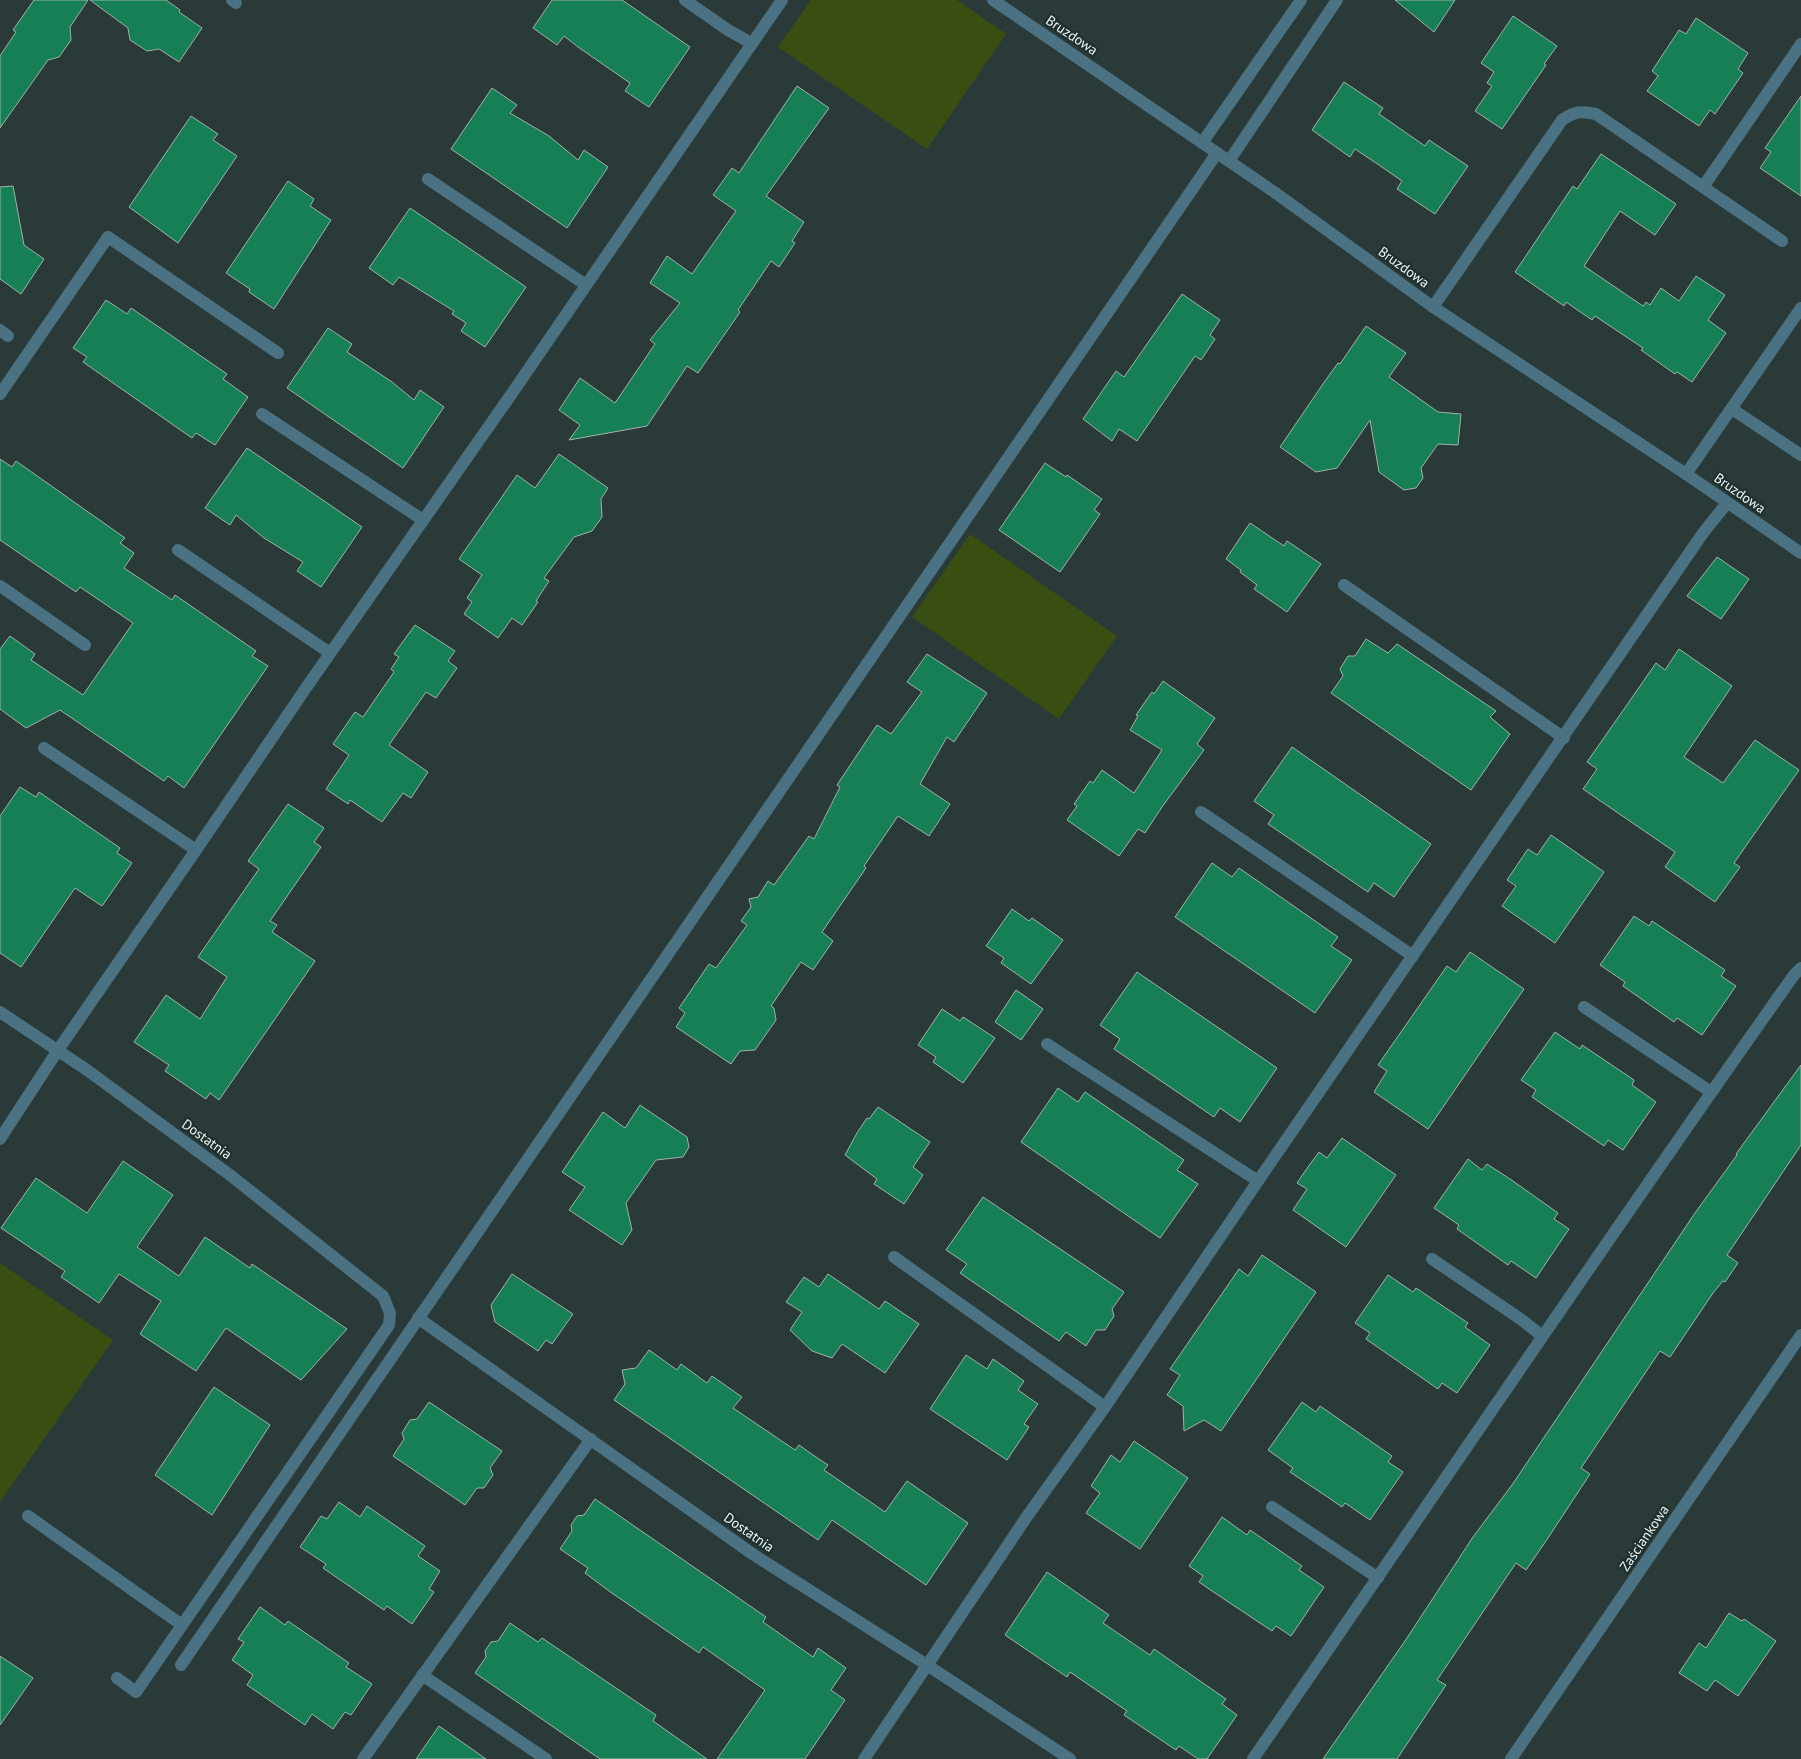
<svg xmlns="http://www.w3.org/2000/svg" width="1801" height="1759" font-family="'PT Sans',sans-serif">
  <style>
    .green { fill: #3a4e12 }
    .building { fill: #167f55; stroke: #a2b2a9 }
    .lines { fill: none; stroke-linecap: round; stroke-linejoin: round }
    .service { stroke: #4b7283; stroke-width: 12 }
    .minor { stroke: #4b7283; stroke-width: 12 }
    .labels { text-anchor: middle; stroke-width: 4.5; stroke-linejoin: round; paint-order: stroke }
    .street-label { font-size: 14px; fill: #ebf5f5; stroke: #1f302f }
  </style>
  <rect width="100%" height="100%" fill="#293a39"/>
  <g class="green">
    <path d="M 811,0 L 957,0 L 1006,34 L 927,149 L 778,47 Z"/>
    <path d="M 970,534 L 1117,636 L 1059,719 L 912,617 Z"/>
    <path d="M 0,1263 L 113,1340 L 0,1502 Z"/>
  </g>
  <g class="building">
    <path d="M 34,0 L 88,0 L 70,27 L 71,40 L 59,57 L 48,60 L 0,128 L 0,56 L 16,32 L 13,30 Z"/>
    <path d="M 90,0 L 166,0 L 180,10 L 179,12 L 202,28 L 179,62 L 159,49 L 147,51 L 130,40 L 128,28 Z"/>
    <path d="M 552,0 L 622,0 L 690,47 L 649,107 L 625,91 L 630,83 L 578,47 L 564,36 L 557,45 L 533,28 Z"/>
    <path d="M 1395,0 L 1455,0 L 1434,32 Z"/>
    <path d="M 1513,16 L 1557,46 L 1544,64 L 1546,65 L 1502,129 L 1475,111 L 1492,86 L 1487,83 L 1494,72 L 1481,63 Z"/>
    <path d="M 1696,18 L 1748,53 L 1738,69 L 1743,73 L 1715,114 L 1710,110 L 1699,126 L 1647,91 L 1658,76 L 1652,71 L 1679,30 L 1686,34 Z"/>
    <path d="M 1344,82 L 1383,108 L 1379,114 L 1425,146 L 1429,140 L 1468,166 L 1435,214 L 1397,189 L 1402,181 L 1379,165 L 1355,149 L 1350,157 L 1312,130 Z"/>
    <path d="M 797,86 L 829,108 L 766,196 L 804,222 L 792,241 L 795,243 L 779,267 L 771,261 L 738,310 L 740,312 L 698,373 L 687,366 L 647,426 L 569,440 L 580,425 L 559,410 L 580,378 L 615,403 L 655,344 L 650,340 L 680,303 L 650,283 L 667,256 L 692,274 L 736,211 L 713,195 L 732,168 L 739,173 Z"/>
    <path d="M 492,88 L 517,105 L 510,113 L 549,136 L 578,160 L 584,150 L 608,167 L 567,228 L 451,149 Z"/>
    <path d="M 1801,96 L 1801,196 L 1760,168 L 1771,152 L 1765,148 Z"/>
    <path d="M 191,116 L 218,134 L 213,140 L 237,156 L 178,243 L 129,207 Z"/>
    <path d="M 1601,154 L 1676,204 L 1655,235 L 1620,211 L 1584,266 L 1643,306 L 1646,302 L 1650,305 L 1661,288 L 1679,301 L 1696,276 L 1725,295 L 1708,320 L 1726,333 L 1692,382 L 1677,372 L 1675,374 L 1641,350 L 1643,348 L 1595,316 L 1592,320 L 1566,302 L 1564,306 L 1515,272 L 1573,186 L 1577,189 Z"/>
    <path d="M 288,181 L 314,199 L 310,206 L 331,220 L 274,309 L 249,292 L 250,289 L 226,273 Z"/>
    <path d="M 13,186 L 24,245 L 44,259 L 21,294 L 0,279 L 0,187 Z"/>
    <path d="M 410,208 L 526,287 L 485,347 L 461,331 L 466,323 L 452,314 L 454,311 L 399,277 L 393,285 L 369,268 Z"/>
    <path d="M 1182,294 L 1220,320 L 1210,335 L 1215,339 L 1201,360 L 1195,356 L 1137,441 L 1119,429 L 1112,441 L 1083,419 L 1116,371 L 1124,377 Z"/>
    <path d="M 106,300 L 127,314 L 131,308 L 156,325 L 227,374 L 223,379 L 248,397 L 215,445 L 196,433 L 192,438 L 83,362 L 87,357 L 73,348 Z"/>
    <path d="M 1366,326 L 1406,353 L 1389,377 L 1438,412 L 1461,414 L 1458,445 L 1438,444 L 1421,468 L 1423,478 L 1416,488 L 1404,490 L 1379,472 L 1370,420 L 1337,468 L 1316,472 L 1280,447 L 1325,381 L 1338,363 L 1340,364 Z"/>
    <path d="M 328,328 L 352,344 L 347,352 L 392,382 L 414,400 L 420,390 L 444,407 L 403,468 L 287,388 Z"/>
    <path d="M 247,448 L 362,527 L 321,587 L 297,571 L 303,562 L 264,538 L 236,515 L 230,525 L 205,508 Z"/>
    <path d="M 559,454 L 608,488 L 601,499 L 602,517 L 592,531 L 574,537 L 544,578 L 549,581 L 536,601 L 538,602 L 522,625 L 512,618 L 498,638 L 464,614 L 472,602 L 467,598 L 482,575 L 459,559 L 517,475 L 535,488 Z"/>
    <path d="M 0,459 L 12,467 L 16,461 L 125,538 L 120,543 L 134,553 L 124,568 L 172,600 L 175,595 L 256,651 L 252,656 L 268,666 L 184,788 L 168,776 L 164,781 L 60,710 L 26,728 L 0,709 L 0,649 L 10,636 L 35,654 L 31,660 L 83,695 L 133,623 L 80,587 L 76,592 L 0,540 Z"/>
    <path d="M 1045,463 L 1066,477 L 1067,475 L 1102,499 L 1094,510 L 1100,514 L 1060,572 L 999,530 Z"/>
    <path d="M 1250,523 L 1284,546 L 1287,541 L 1321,564 L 1287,612 L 1254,589 L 1257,585 L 1240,572 L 1241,570 L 1226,559 Z"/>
    <path d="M 1717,557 L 1749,579 L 1721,619 L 1687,596 Z"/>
    <path d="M 415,625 L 455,651 L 448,661 L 457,668 L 436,698 L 426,692 L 389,745 L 428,772 L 411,798 L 403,793 L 382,822 L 350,800 L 348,804 L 326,789 L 349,755 L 333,744 L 355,712 L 363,717 L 394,672 L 391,669 L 399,657 L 394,654 Z"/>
    <path d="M 1366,639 L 1388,653 L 1397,644 L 1496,711 L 1490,717 L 1510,734 L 1471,790 L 1331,693 L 1343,676 L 1340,669 L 1348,656 L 1355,656 Z"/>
    <path d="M 1679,649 L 1732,686 L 1684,757 L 1723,783 L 1755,740 L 1799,770 L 1734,863 L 1740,867 L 1715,902 L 1665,867 L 1675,852 L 1583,789 L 1597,769 L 1587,762 L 1622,712 L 1656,663 L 1665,670 Z"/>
    <path d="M 927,654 L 987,693 L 954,742 L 947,737 L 920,784 L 950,804 L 929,836 L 898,816 L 864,866 L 866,868 L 822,932 L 833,941 L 813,970 L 801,962 L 771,1006 L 774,1008 L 776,1020 L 755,1050 L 740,1051 L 731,1064 L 676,1027 L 685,1013 L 679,1008 L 709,964 L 716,968 L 747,925 L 741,921 L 751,907 L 749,899 L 758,897 L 768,881 L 774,885 L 809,836 L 814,839 L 840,787 L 837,785 L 877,725 L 891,734 L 922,692 L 907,682 Z"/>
    <path d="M 1163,681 L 1215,718 L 1197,744 L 1204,750 L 1162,807 L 1145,833 L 1138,829 L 1119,856 L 1067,820 L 1077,806 L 1074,804 L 1090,781 L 1093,783 L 1102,770 L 1134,793 L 1162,750 L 1130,730 L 1138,716 L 1136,715 L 1152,692 L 1154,694 Z"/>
    <path d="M 1292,747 L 1431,844 L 1394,897 L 1374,883 L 1368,892 L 1268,824 L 1274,815 L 1254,801 Z"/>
    <path d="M 20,787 L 36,797 L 39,792 L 120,848 L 117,853 L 132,863 L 102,906 L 75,888 L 21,967 L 0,953 L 0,816 Z"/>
    <path d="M 288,804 L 324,828 L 314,842 L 321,847 L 270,921 L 277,925 L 272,932 L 315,961 L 219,1100 L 210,1093 L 206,1099 L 165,1071 L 169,1065 L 134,1042 L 166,995 L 200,1019 L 227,977 L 198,957 L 259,869 L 248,861 Z"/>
    <path d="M 1551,835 L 1604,872 L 1555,943 L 1502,906 L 1516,886 L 1507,880 L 1528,849 L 1537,855 Z"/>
    <path d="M 1212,863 L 1232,877 L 1239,868 L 1338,937 L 1331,946 L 1352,960 L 1315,1013 L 1175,917 Z"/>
    <path d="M 1012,909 L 1029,921 L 1032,918 L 1063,940 L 1031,984 L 1001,963 L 1004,958 L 986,946 Z"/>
    <path d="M 1634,916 L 1649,926 L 1652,921 L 1725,970 L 1721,976 L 1736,986 L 1702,1035 L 1677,1018 L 1674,1022 L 1623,986 L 1625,982 L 1600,965 Z"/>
    <path d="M 1470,952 L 1524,989 L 1428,1129 L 1374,1092 L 1387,1071 L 1378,1065 L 1447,966 L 1456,972 Z"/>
    <path d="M 1137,972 L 1277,1068 L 1240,1122 L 1220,1108 L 1214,1117 L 1114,1049 L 1120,1039 L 1100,1025 Z"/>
    <path d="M 1016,990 L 1043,1009 L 1021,1040 L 995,1022 Z"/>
    <path d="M 942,1009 L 960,1021 L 963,1017 L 995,1038 L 963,1083 L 933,1062 L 936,1057 L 918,1045 Z"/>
    <path d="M 1555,1032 L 1580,1049 L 1582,1045 L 1634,1080 L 1632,1085 L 1656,1102 L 1623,1150 L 1608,1140 L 1604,1146 L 1532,1097 L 1536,1090 L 1521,1080 Z"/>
    <path d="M 1801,1065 L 1801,1145 L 1727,1255 L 1738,1263 L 1725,1282 L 1723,1281 L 1713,1293 L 1670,1357 L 1660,1351 L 1581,1468 L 1590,1474 L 1548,1538 L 1526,1570 L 1516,1563 L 1437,1680 L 1446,1685 L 1397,1759 L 1323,1759 L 1407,1638 L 1473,1537 L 1512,1485 L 1695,1213 L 1737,1155 L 1736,1154 Z"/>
    <path d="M 1058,1088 L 1078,1102 L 1085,1092 L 1184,1160 L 1177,1170 L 1198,1184 L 1160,1238 L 1021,1142 Z"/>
    <path d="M 640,1105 L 687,1137 L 689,1147 L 683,1157 L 656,1160 L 626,1203 L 632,1230 L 622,1245 L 569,1210 L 585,1187 L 562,1172 L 603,1112 L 625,1128 Z"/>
    <path d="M 878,1107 L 930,1142 L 913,1167 L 923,1175 L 904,1204 L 874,1184 L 877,1179 L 845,1155 L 857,1133 L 867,1118 L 869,1119 Z"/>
    <path d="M 1342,1138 L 1396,1175 L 1346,1247 L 1293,1210 L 1307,1189 L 1297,1183 L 1308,1167 L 1319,1152 L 1327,1158 Z"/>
    <path d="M 1468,1159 L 1482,1170 L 1487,1164 L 1510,1179 L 1558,1213 L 1554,1219 L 1569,1229 L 1536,1278 L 1511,1261 L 1508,1265 L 1457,1229 L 1459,1225 L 1434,1208 Z"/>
    <path d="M 123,1161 L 173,1195 L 137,1247 L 179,1276 L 205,1237 L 250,1268 L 252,1264 L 347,1329 L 301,1380 L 226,1328 L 196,1371 L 140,1334 L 161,1301 L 119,1274 L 99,1303 L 61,1277 L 65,1271 L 1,1228 L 36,1178 L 87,1213 Z"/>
    <path d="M 983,1197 L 1124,1292 L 1112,1309 L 1114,1316 L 1105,1330 L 1096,1330 L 1086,1346 L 1066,1332 L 1059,1341 L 960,1273 L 967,1264 L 946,1250 Z"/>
    <path d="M 1262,1255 L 1316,1292 L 1221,1431 L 1204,1420 L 1184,1431 L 1183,1406 L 1167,1395 L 1180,1375 L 1170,1369 L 1239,1269 L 1248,1276 Z"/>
    <path d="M 512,1274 L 573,1314 L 552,1344 L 546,1340 L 538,1351 L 495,1322 L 491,1305 Z"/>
    <path d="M 828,1274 L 879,1309 L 885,1301 L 919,1324 L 885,1373 L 842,1344 L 832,1358 L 812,1351 L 790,1330 L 802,1312 L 786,1302 L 804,1277 L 819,1287 Z"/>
    <path d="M 1388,1275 L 1413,1292 L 1416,1288 L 1468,1323 L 1465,1327 L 1490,1345 L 1457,1393 L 1442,1383 L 1438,1389 L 1366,1339 L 1370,1333 L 1355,1323 Z"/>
    <path d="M 649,1350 L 677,1370 L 681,1364 L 707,1383 L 712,1376 L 742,1397 L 733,1408 L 795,1450 L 799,1445 L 813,1455 L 828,1465 L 824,1470 L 885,1512 L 907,1481 L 968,1523 L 926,1585 L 832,1520 L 818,1540 L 614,1400 L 625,1384 L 622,1370 L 636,1368 Z"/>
    <path d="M 966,1355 L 987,1369 L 993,1359 L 1024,1381 L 1018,1390 L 1038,1404 L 1024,1424 L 1029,1427 L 1007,1460 L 930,1409 Z"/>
    <path d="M 214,1387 L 270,1425 L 212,1515 L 155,1475 Z"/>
    <path d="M 429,1402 L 502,1451 L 490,1468 L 493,1475 L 484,1488 L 477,1488 L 465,1505 L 393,1456 L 404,1439 L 402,1433 L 410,1420 L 417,1419 Z"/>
    <path d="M 1302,1402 L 1316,1412 L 1320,1406 L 1392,1456 L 1388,1462 L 1403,1472 L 1370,1520 L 1345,1503 L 1342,1507 L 1329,1498 L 1290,1472 L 1293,1468 L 1268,1450 Z"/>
    <path d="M 1134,1441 L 1188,1478 L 1140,1549 L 1086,1513 L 1100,1493 L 1091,1486 L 1111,1455 L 1120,1462 Z"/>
    <path d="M 595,1499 L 766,1617 L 763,1622 L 813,1657 L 818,1648 L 846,1668 L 831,1690 L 845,1700 L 805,1759 L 717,1759 L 765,1690 L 703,1647 L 699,1653 L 609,1591 L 585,1573 L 588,1568 L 560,1549 L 572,1531 L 571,1525 L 577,1516 L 584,1515 Z"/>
    <path d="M 339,1502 L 360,1517 L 367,1506 L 425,1546 L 418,1556 L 440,1571 L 429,1589 L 434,1592 L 412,1624 L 387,1606 L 384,1610 L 323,1568 L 326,1564 L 300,1547 L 321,1516 L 327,1519 Z"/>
    <path d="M 1222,1517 L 1247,1535 L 1250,1530 L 1302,1566 L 1299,1570 L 1324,1587 L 1291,1636 L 1276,1626 L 1272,1631 L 1212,1591 L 1199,1582 L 1203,1576 L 1189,1566 Z"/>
    <path d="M 1047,1572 L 1109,1615 L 1103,1623 L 1150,1655 L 1154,1649 L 1226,1699 L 1222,1704 L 1237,1715 L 1207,1759 L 1198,1759 L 1179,1746 L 1176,1750 L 1124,1715 L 1127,1711 L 1070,1672 L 1067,1677 L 1005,1635 Z"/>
    <path d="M 260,1607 L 285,1625 L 288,1621 L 349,1663 L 346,1667 L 372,1684 L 351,1715 L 345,1712 L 333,1729 L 312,1714 L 305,1725 L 247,1685 L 253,1675 L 232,1660 L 244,1642 L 238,1639 Z"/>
    <path d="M 1729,1613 L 1742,1621 L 1744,1619 L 1776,1641 L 1738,1696 L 1715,1680 L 1707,1691 L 1679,1673 L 1699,1643 L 1706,1648 Z"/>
    <path d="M 510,1623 L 538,1642 L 542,1638 L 613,1686 L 656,1715 L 653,1721 L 707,1759 L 600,1759 L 549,1724 L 475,1673 L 486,1657 L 485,1651 L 491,1642 L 498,1641 Z"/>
    <path d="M 0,1656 L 33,1678 L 0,1725 Z"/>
    <path d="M 439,1726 L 486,1759 L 416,1759 Z"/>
  </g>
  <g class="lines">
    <g class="service">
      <path d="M 232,0 L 236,3"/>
      <path d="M 685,0 L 728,30 L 751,43"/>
      <path d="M 1202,143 L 1301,0"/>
      <path d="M 1229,161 L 1337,0"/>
      <path d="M 428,179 L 586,285"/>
      <path d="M 1703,187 L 1801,44"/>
      <path d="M 1433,307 L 1562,120 C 1575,111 1581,111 1596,114 L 1782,241"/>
      <path d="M 0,330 L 8,336"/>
      <path d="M 1732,409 L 1801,455"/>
      <path d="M 262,414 L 423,520"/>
      <path d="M 1686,474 L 1801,308"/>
      <path d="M 178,550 L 330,653"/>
      <path d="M 44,748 L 196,850"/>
      <path d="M 927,1665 L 1070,1759"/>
      <path d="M 1253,1759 C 1433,1498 1610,1234 1794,975 L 1801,968"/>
    </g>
    <g class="minor">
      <path d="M 993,0 L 1277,194 L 1433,307 L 1686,474 L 1801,553"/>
      <path d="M 0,394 L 108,237 L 278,353"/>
      <path d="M 1344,585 L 1564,738"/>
      <path d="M 0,586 L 85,645"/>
      <path d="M 1201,812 L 1413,956"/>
      <path d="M 1584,1007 L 1711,1092"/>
      <path d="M 0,1012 L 87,1070 L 230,1175 L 383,1296 L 390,1313 L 389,1325 L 136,1692 L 117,1678"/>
      <path d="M 1047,1044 L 1258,1181"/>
      <path d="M 0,1139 L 58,1050 L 196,850 L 308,685 L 508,399 L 782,0"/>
      <path d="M 894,1257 L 1105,1407"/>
      <path d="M 1432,1259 L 1522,1320 L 1542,1336"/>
      <path d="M 418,1318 L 754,1555 L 927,1665"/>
      <path d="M 1272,1507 L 1378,1578"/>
      <path d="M 28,1516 L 182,1625"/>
      <path d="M 181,1665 L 1217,153"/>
      <path d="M 422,1675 L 546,1759"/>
      <path d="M 363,1759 L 591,1439"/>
      <path d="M 864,1759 L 1028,1515 L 1105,1407 L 1258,1181 L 1703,533 L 1727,503"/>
      <path d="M 1511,1759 L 1801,1335"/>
    </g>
  </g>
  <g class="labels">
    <g class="street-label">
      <text transform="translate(1072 35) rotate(34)" y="5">Bruzdowa</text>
      <text transform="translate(1404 267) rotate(36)" y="5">Bruzdowa</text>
      <text transform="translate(1740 493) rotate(35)" y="5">Bruzdowa</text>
      <text transform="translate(207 1139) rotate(36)" y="5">Dostatnia</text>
      <text transform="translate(749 1532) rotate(35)" y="5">Dostatnia</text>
      <text transform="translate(1644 1538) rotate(-56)" y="5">Zaściankowa</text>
    </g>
  </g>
</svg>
